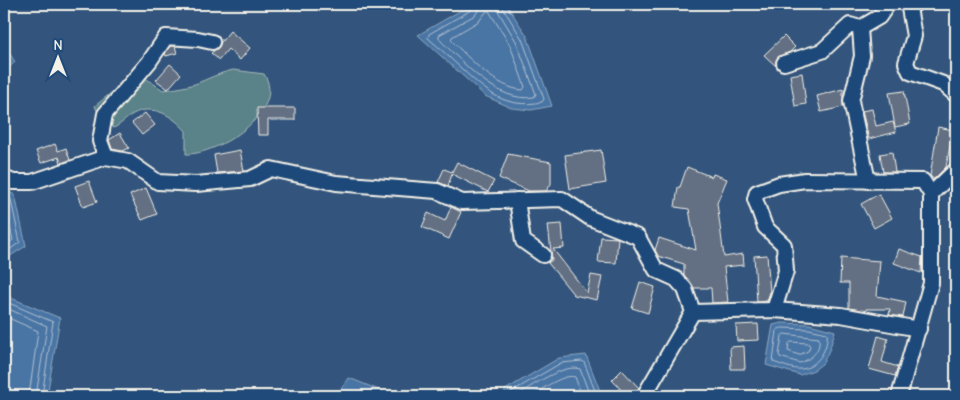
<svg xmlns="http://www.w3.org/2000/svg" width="960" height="400" font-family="'Comic Neue',sans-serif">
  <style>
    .green { fill: #5a8289; stroke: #a7bab8 }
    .water { fill: #4a75a5; stroke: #8ea7c0 }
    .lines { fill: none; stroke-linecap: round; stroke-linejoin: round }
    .shore { stroke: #b0bfcd; stroke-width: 1 }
    .building { fill: #636f83; stroke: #f4f1e8 }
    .street-casing { stroke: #f4f1e8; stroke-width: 18 }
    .street { stroke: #1f4a7a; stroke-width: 14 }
  </style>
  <rect width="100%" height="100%" fill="#33557d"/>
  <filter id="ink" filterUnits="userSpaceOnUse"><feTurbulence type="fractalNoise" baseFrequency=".02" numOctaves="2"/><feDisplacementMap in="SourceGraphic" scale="10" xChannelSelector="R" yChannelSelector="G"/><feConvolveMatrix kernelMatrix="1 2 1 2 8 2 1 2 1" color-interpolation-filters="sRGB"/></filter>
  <g filter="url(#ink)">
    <path class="green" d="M 233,70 L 264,74 C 288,111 218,155 186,154 L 186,131 C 173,116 153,103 133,114 C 127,118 121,124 114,128 L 100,117 L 95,106 L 128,79 L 145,78 L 163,90 C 174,89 184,87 195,84 C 208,79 219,73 233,70 Z"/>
    <g class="water">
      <path d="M 472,4 L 506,4 L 527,36 L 552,106 L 531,110 L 512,108 L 485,96 L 418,35 Z"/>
      <path d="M 4,44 L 15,62 L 4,72 Z"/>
      <path d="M 4,190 L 15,195 L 26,246 L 4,260 Z"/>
      <path d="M 4,288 L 11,298 L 60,318 L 47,396 L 4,396 Z"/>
      <path d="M 782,323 L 809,324 L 835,331 L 830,348 L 823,363 L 814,370 L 800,375 L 766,365 L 773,325 Z"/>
      <path d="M 586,355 L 602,396 L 505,396 L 505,390 L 559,358 Z"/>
      <path d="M 349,378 L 394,396 L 336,396 Z"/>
    </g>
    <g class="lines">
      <g class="shore">
        <path d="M 473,4 L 471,10 L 429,34 L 428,38 C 440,48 451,59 463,70 C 488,93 506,109 542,102 L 544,99 L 522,39 L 503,8 L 502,4"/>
        <path d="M 480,4 L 479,10 L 475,15 L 439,35 L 439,39 C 462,61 498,104 534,97 L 536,94 L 516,41 L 498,11 L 496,4"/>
        <path d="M 489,11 L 510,45 L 525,87 L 523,90 C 497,89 469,58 451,40 L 452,37 L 479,21 L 486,12 Z"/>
        <path d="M 4,195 L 11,200 L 20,242 L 4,254"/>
        <path d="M 4,202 L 13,240 L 4,247"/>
        <path d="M 4,297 L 9,303 L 53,322 L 42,396"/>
        <path d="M 4,307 L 47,326 L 36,396"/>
        <path d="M 4,316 L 38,331 L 29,396"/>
        <path d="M 782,328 L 809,329 L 827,333 C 829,348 817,368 801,369 C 793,370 780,364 773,362 L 777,330 Z"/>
        <path d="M 784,334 L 819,338 C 821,351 811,359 800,363 L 780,357 L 779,355 L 782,336 Z"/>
        <path d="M 791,342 L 808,343 L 810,346 L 808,351 L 799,355 L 788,351 L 789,344 Z"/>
        <path d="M 510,396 L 511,392 L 561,363 L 582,361 L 584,362 L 597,396"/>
        <path d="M 516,396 C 530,387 564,363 580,369 L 590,396"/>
        <path d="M 531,396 C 541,390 564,373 575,377 L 582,396"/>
      </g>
    </g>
    <g class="building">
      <path d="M 230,31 L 250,48 L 240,60 L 228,49 L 219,60 L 211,53 L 219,47 L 221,42 Z"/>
      <path d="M 784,36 L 795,47 L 790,52 L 778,57 L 776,61 L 776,66 L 764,55 Z"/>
      <path d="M 170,46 L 175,46 L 177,53 L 166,56 L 165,53 Z"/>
      <path d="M 170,64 L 181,74 L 168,89 L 156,80 Z"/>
      <path d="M 802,73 L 806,104 L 795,106 L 790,75 Z"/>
      <path d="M 843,89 L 843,107 L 821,112 L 817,96 Z"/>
      <path d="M 904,91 L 910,124 L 895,127 L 889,93 Z"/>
      <path d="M 257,108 L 295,108 L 295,120 L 268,120 L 268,135 L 258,135 Z"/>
      <path d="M 872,109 L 876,126 L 893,122 L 896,132 L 869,139 L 862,111 Z"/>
      <path d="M 145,113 L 155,125 L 142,135 L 132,123 Z"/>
      <path d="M 938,127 L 953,130 L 946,167 L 934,179 L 930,176 Z"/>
      <path d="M 120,133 L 129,148 L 123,151 L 112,149 L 109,140 Z"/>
      <path d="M 55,144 L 58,151 L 66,148 L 70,160 L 61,163 L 59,157 L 41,163 L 36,151 Z"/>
      <path d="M 240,150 L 244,171 L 217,173 L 214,155 Z"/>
      <path d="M 601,150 L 606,183 L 570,189 L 565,155 Z"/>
      <path d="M 892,152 L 895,172 L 883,172 L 880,154 Z"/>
      <path d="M 508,154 L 551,162 L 551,184 L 546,191 L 529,191 L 499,178 Z"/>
      <path d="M 457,162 L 494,181 L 488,192 L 452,174 L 448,186 L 438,182 L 444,169 L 452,172 Z"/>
      <path d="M 687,167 L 712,177 L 713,174 L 727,179 L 717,203 L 724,257 L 743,254 L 744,265 L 724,267 L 728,302 L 712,303 L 711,288 L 694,288 L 684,275 L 684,264 L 658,256 L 655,250 L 659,238 L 696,250 L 689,209 L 675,207 L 678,187 L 680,187 Z"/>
      <path d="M 89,181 L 97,202 L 83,207 L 75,186 Z"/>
      <path d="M 146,188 L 157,214 L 142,220 L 130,195 Z"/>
      <path d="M 879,194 L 892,218 L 874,228 L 861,204 Z"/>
      <path d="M 451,207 L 461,212 L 449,239 L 422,227 L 428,213 L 445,221 Z"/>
      <path d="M 562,224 L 564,248 L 553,249 L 587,293 L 591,275 L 602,277 L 597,300 L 574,295 L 548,263 L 552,260 L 548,225 Z"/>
      <path d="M 601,237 L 618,238 L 616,263 L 598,262 Z"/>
      <path d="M 899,249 L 922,257 L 921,273 L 894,263 Z"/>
      <path d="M 767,255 L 770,292 L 767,301 L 757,302 L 754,256 Z"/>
      <path d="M 841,258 L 880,261 L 877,296 L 906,302 L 903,317 L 889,315 L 890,309 L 866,309 L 866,311 L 849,308 L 849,283 L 840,283 Z"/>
      <path d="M 640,282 L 655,287 L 648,313 L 632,308 Z"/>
      <path d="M 758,324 L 759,340 L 737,341 L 736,325 Z"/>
      <path d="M 878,336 L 888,339 L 882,362 L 898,367 L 895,376 L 869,369 Z"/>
      <path d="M 744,346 L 745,369 L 731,369 L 730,347 Z"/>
      <path d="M 622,370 L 639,388 L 635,396 L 627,396 L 612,380 Z"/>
    </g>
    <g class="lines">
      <g class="street-casing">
        <g id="street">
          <path d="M 915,4 L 909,8 L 914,36 L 906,63 L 910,72 L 943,84 L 956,95"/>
          <path d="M 860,28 L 879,17 L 888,4"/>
          <path d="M 784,63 L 822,51 L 850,25 L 860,28 L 862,56 L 851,101 L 868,181"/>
          <path d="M 106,157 L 100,141 L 105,114 L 149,62 L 166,37 L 198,39 L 212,42"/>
          <path d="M 4,178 L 13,182 L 32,182 L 106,157 L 128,161 L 158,182 L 196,184 L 250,179 L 271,169 L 336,183 L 437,191 L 462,202 L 562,199 L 590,218 L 638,237 L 656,270 L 676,279 L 685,289 L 693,312 L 644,396"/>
          <path d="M 931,194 L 956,170"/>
          <path d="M 517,200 L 523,241 L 543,255"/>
          <path d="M 774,310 L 786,271 L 784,245 L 765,227 L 755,199 L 757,192 L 779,184 L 805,180 L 923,181 L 931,194 L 931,283 L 899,396"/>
          <path d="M 693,312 L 774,310 L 841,315 L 919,329"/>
        </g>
      </g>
      <use href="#street" class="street"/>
    </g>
  </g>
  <rect width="960" height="400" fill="none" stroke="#1f4a7a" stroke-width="20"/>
  <rect x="10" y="10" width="940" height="380" fill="none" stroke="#f4f1e8" stroke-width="2" filter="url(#ink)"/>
  <g transform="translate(58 58)" stroke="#1f4a7a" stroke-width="4" paint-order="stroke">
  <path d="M0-4L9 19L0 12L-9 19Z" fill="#f4f1e8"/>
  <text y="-8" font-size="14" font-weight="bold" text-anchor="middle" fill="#f4f1e8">N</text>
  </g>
</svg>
